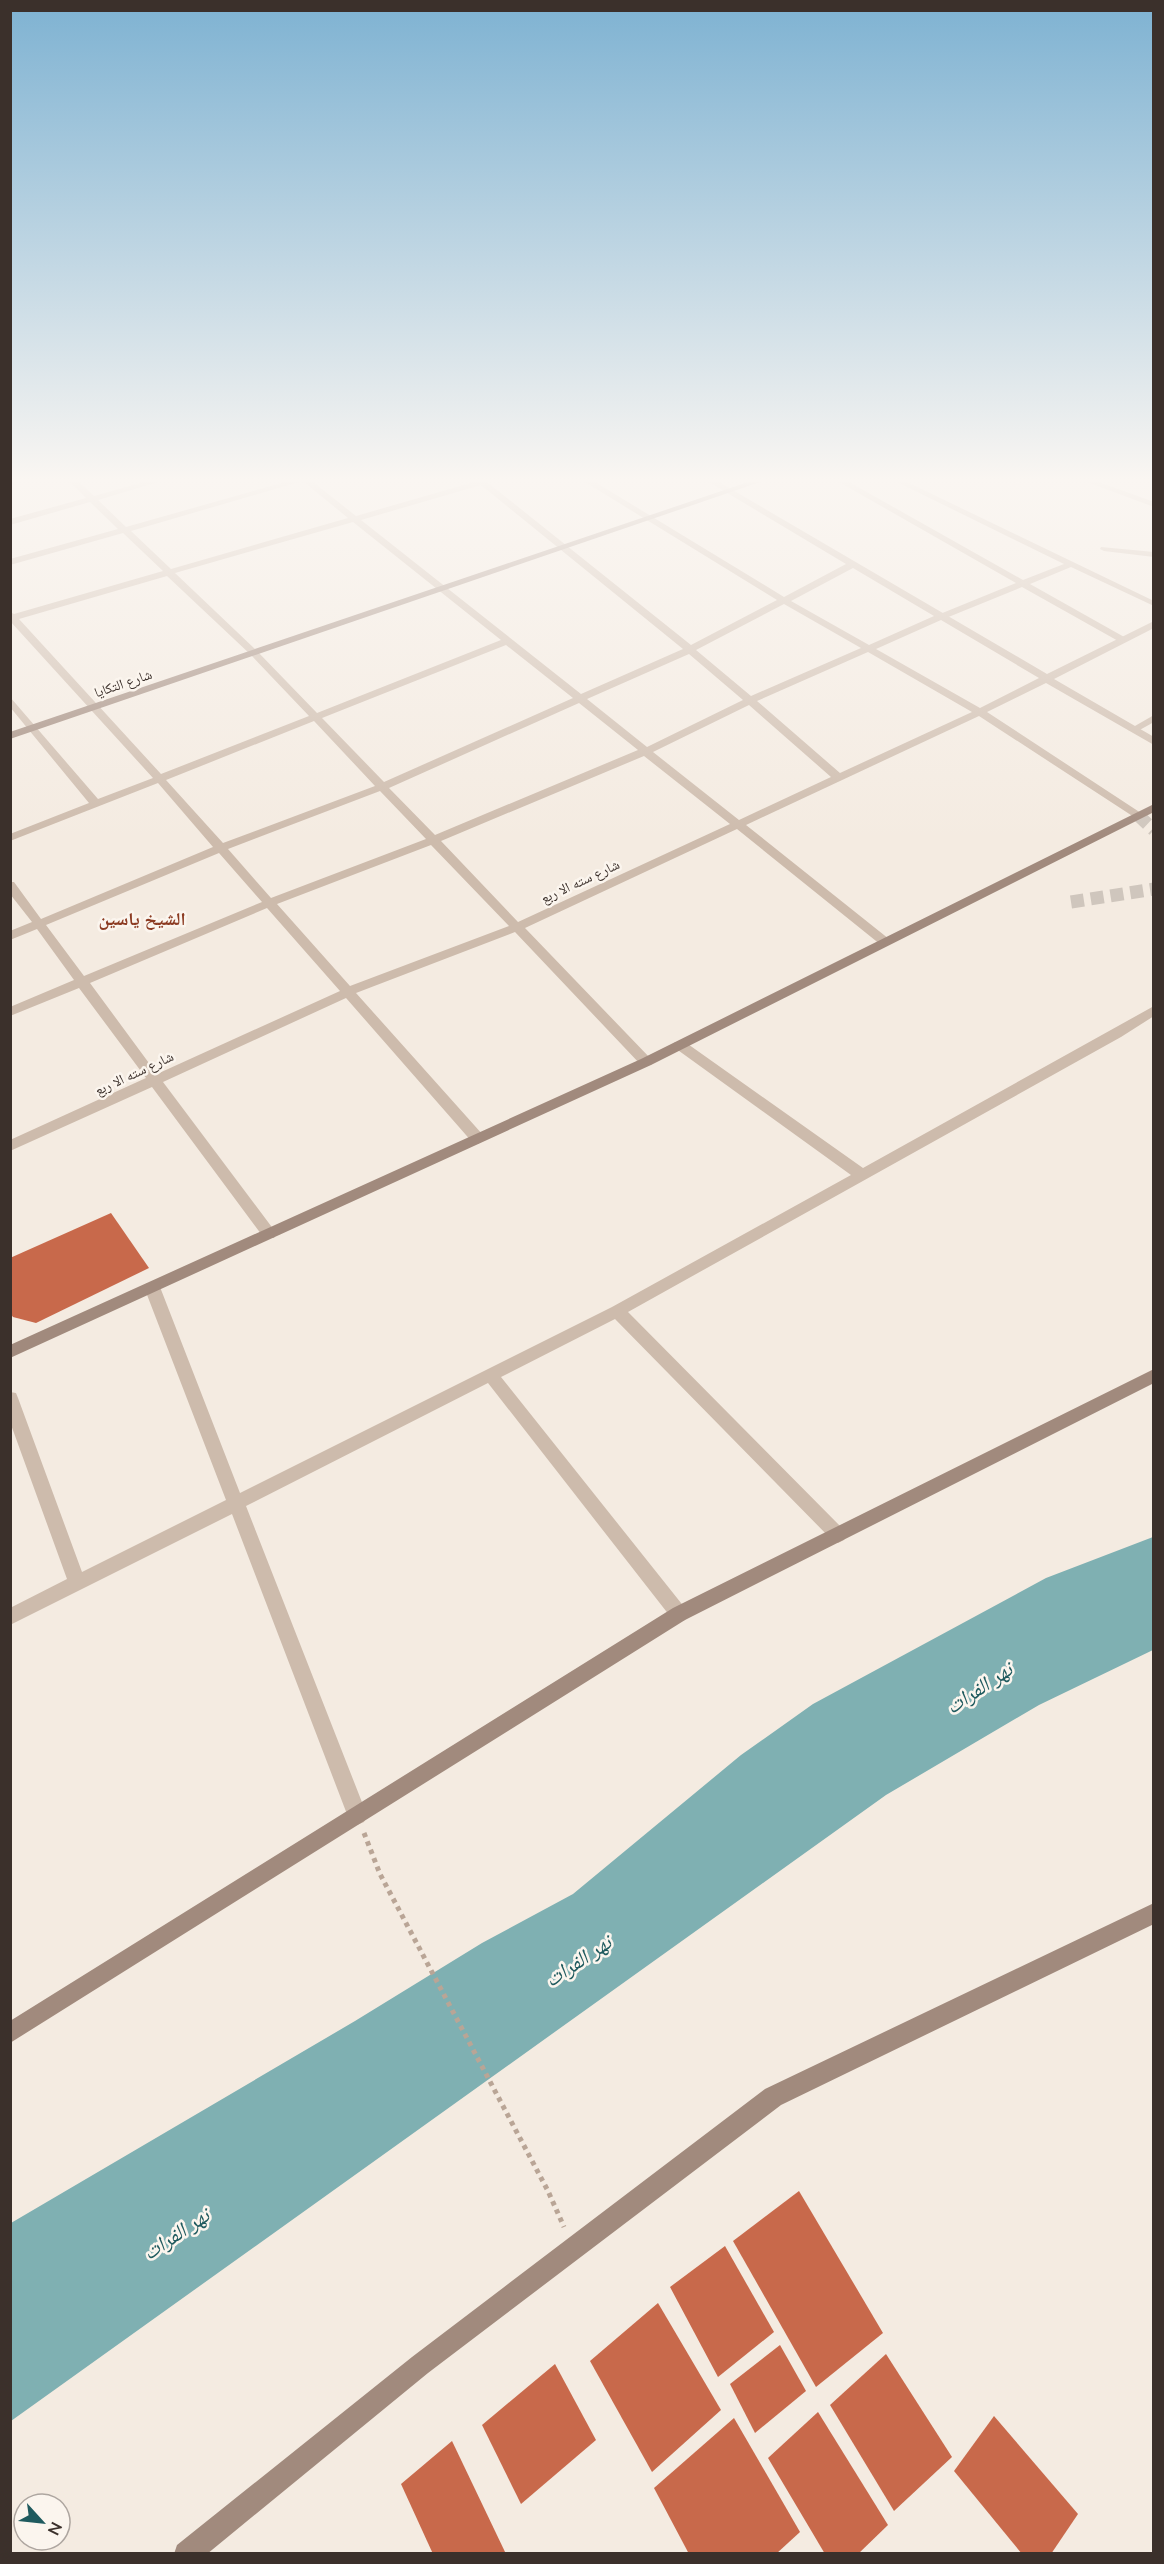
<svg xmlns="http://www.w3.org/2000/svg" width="1164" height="2564" font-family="Mulish,'Noto Naskh Arabic',sans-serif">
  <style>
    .water { fill: #7fb0b2 }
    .building { fill: #c8694b }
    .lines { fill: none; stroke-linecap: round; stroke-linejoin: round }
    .street-tunnel { stroke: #cfc6bd; stroke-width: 13; stroke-dasharray: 13 7; stroke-linecap: butt }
    .path { stroke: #b9a596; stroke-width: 5; stroke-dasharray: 4.5 4.5; stroke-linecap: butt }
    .lane { fill: #cdbbac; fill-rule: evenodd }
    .street { fill: #cdbbac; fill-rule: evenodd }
    .secondary { fill: #a18a7d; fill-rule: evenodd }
    .labels { text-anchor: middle; stroke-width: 5; stroke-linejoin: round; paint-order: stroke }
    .far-street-label { font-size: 14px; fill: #3b302b; stroke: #fbf5ee }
    .neighbourhood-label { font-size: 18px; font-weight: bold; fill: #8c3b22; stroke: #fbf5ee }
    .near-water-label { font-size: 21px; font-style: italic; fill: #1f5a5e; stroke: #fbf5ee }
  </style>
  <rect width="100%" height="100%" fill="#f4ebe1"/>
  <path class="water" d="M 1153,1537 L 1153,1650 L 1039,1705 L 886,1795 L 11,2421 L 11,2223 L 355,2021 L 482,1943 L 573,1894 L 741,1755 L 813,1704 L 1046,1578 Z"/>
  <g class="building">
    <path d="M 111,1213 L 149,1268 L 36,1323 L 13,1317 L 10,1313 L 10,1258 Z"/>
    <path d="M 799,2191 L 883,2333 L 816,2387 L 733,2241 Z"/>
    <path d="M 725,2246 L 774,2332 L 718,2377 L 670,2287 Z"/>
    <path d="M 658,2303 L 721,2410 L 652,2472 L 590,2361 Z"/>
    <path d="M 780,2345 L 806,2391 L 755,2433 L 730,2384 Z"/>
    <path d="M 886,2354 L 952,2457 L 894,2511 L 830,2405 Z"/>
    <path d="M 555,2364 L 596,2440 L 521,2504 L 482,2425 Z"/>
    <path d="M 818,2412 L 888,2525 L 858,2554 L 825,2554 L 768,2458 Z"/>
    <path d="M 994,2416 L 1078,2514 L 1051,2554 L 1022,2554 L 954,2471 Z"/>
    <path d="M 734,2418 L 800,2532 L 776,2554 L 689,2554 L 654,2488 Z"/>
    <path d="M 452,2441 L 506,2554 L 433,2554 L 401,2484 Z"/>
  </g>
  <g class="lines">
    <g class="street-tunnel">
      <path d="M 1138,815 L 1154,830"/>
      <path d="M 1071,902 L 1154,889"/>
    </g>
    <path class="path" d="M 364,1833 L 380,1874 L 548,2191 L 564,2227"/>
    <g class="lane">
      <path d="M 839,482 L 849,482 L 1023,580 L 1064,564 L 897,482 L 907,482 L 1154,601 L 1154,606 L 1071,567 L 1030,584 L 1126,638 L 1126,642 L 1120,642 L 1022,587 L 946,618 L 940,618 L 940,614 L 1016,583 Z"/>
      <path d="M 1101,547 L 1154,552 L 1154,557 L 1104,551 L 1100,549 Z"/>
      <path d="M 1154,715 L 1154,722 L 1136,732 L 1128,730 Z"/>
    </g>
    <g class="street">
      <path d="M 10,482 L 19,482 L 10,485 Z"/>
      <path d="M 70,482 L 79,482 L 94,496 L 144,482 L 158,482 L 98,500 L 126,527 L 285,482 L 299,482 L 131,531 L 171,569 L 348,518 L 304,482 L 313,482 L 356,516 L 474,482 L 487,482 L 691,645 L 777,600 L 585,482 L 595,482 L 784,597 L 846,564 L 709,482 L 719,482 L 1047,674 L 1154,621 L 1154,628 L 1054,679 L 1154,737 L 1154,745 L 1046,683 L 987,712 L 1144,815 L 1142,817 L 1134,817 L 979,716 L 746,825 L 889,939 L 889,945 L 881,945 L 737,829 L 525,928 L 651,1059 L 653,1062 L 651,1065 L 641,1065 L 515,932 L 356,993 L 483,1135 L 485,1139 L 478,1144 L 473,1143 L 346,998 L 163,1082 L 274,1230 L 276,1234 L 274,1238 L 264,1238 L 152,1087 L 10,1151 L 10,1140 L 146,1078 L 79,988 L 10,1016 L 10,1007 L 74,980 L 37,929 L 10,940 L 10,931 L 32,922 L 10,894 L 10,882 L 14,882 L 41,919 L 213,847 L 158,783 L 10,841 L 10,834 L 89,803 L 10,707 L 10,697 L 98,799 L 153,778 L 10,621 L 10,612 L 14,614 L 163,571 L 123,533 L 10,565 L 10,559 L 118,529 L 90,502 L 10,525 L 10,519 L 86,498 ZM 481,485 L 683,649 L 581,694 L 361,520 ZM 353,522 L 501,640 L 317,713 L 257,651 L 175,573 ZM 853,568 L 934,616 L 869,645 L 791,601 ZM 167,576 L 251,655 L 309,716 L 161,774 L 19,619 ZM 784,604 L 861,648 L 751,696 L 696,650 ZM 941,620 L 1039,678 L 980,708 L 876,649 ZM 506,645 L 573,698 L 384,782 L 322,718 ZM 868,652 L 972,712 L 840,773 L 757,701 ZM 689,654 L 743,700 L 647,747 L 587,699 ZM 579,703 L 638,750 L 435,835 L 389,788 ZM 749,705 L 831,777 L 739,820 L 653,752 ZM 314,721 L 375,786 L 223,843 L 166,780 ZM 644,756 L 730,824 L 518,922 L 441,841 ZM 380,791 L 426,839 L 271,898 L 228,849 ZM 431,845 L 509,926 L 350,986 L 277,904 ZM 219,853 L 262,902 L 84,976 L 46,925 ZM 267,908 L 340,991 L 157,1074 L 90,983 Z"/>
      <path d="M 1087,482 L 1099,482 L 1154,502 L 1154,507 Z"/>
      <path d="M 1154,1006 L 1154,1016 L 1121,1037 L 628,1312 L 844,1530 L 847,1535 L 844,1540 L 838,1543 L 832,1540 L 615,1319 L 501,1377 L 685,1608 L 688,1614 L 685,1620 L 679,1622 L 673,1620 L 488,1383 L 246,1506 L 367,1815 L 364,1822 L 357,1825 L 350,1822 L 232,1514 L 10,1625 L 10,1608 L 67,1579 L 10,1422 L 10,1392 L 16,1393 L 18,1398 L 82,1572 L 226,1500 L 144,1287 L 147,1283 L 157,1283 L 160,1287 L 240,1493 L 612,1307 L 851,1175 L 675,1048 L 673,1045 L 675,1042 L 685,1042 L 863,1168 Z"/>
    </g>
    <g class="secondary">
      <path d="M 748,482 L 760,482 L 10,739 L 10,732 Z"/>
      <path d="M 1154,804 L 1154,812 L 651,1065 L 10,1358 L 10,1345 L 641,1059 Z"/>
      <path d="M 1154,1369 L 1154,1383 L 685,1620 L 10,2043 L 10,2021 L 673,1608 Z"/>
      <path d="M 1154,1903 L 1154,1924 L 781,2105 L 428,2373 L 207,2554 L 174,2554 L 177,2545 L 412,2357 L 765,2089 Z"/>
    </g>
  </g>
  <linearGradient id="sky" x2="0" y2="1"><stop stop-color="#7eb2d2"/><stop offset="0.57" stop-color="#faf6f2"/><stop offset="1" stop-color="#faf6f2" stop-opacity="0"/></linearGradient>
  <rect width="1164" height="841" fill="url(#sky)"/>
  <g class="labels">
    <g class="far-street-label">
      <text transform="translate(123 683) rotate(-19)" y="5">شارع التكايا</text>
      <text transform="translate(580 881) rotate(-25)" y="5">شارع سته الا ربع</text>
      <text transform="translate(134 1073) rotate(-25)" y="5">شارع سته الا ربع</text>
    </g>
    <g class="neighbourhood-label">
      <text x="142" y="925">الشيخ ياسين</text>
    </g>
    <g class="near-water-label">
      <text transform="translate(979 1688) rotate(-34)" y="7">نهر الفرات</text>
      <text transform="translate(578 1961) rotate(-34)" y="7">نهر الفرات</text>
      <text transform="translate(176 2234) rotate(-34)" y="7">نهر الفرات</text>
    </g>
  </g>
  <rect width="1164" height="2564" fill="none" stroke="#3b302b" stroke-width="24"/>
  <g transform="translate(42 2522) rotate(117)"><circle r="28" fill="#fbf5ee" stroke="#aea6a0" stroke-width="1.5"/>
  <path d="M0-4.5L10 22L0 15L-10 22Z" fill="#1f5a5e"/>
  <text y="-9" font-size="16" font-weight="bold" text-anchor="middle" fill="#3b302b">N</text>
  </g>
</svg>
